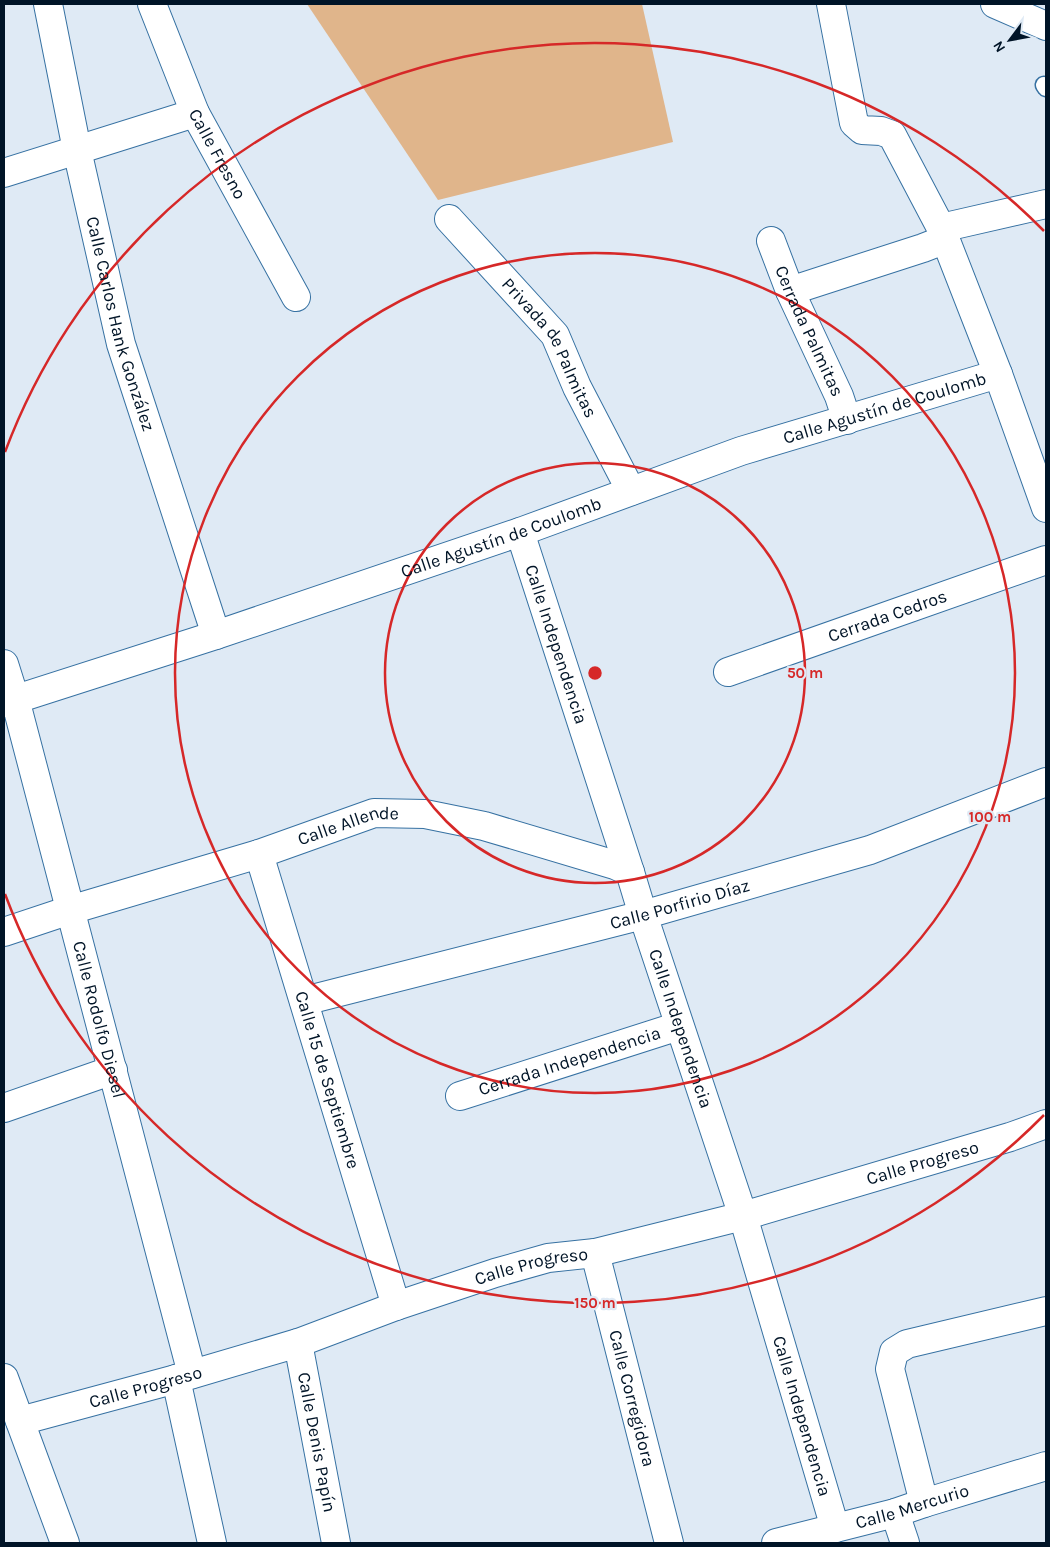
<svg xmlns="http://www.w3.org/2000/svg" width="1050" height="1547" font-family="Karla,sans-serif">
  <style>
    .green { fill: #e0b58b }
    .lines { fill: none; stroke-linecap: round; stroke-linejoin: round }
    .service-casing { stroke: #3671a2; stroke-width: 19 }
    .minor-casing { stroke: #3671a2; stroke-width: 30 }
    .service { stroke: #fff; stroke-width: 16 }
    .minor { stroke: #fff; stroke-width: 28 }
    .ring { fill: none; stroke: #d62828; stroke-width: 2.5 }
    .labels { text-anchor: middle; stroke-width: 4.5; stroke-linejoin: round; paint-order: stroke }
    .street-label { font-size: 18px; fill: #001427; stroke: #dfeaf5 }
    .centre { fill: #d62828; stroke: #dfeaf5; stroke-width: 2.5 }
    .ring-label { font-size: 15px; text-anchor: middle; font-weight: bold; fill: #d62828; stroke: #dfeaf5; stroke-width: 4.5; stroke-linejoin: round; paint-order: stroke }
  </style>
  <rect width="100%" height="100%" fill="#dfeaf5"/>
  <path class="green" d="M 307,4 L 642,4 L 673,142 L 438,200 Z"/>
  <g class="lines">
    <g class="service-casing">
      <path id="service" d="M 1044,85 L 1046,88"/>
    </g>
    <g class="minor-casing">
      <g id="minor">
        <path id="s1" d="M 48,4 L 77,150 L 121,344 L 216,635"/>
        <path id="s2" d="M 152,4 L 195,113 L 296,297"/>
        <path d="M 831,4 L 854,123 L 862,130 L 881,131 L 892,135 L 941,228 L 998,374 L 1046,508"/>
        <path d="M 995,4 L 1046,26"/>
        <path d="M 4,173 L 195,113"/>
        <path id="s3" d="M 449,219 L 555,335 L 577,387 L 631,491"/>
        <path d="M 941,228 L 1046,204"/>
        <path id="s4" d="M 771,241 L 790,291 L 839,396 L 847,420"/>
        <path d="M 790,291 L 923,248 L 946,239"/>
        <path id="s5" d="M 520,532 L 630,872 L 643,915 L 743,1216 L 835,1528"/>
        <path id="s6" d="M 4,664 L 15,699 L 192,1374"/>
        <path id="s7" d="M 728,672 L 1046,560"/>
        <path id="s8" d="M 4,703 L 216,635 L 520,532 L 741,451 L 998,374"/>
        <path id="s9" d="M 259,854 L 396,1306"/>
        <path id="s10" d="M 4,932 L 70,910 L 259,854 L 374,813 L 425,814 L 484,826 L 615,865 L 630,872"/>
        <path id="s11" d="M 304,1001 L 643,915 L 870,850 L 1046,782"/>
        <path id="s12" d="M 460,1096 L 679,1026"/>
        <path d="M 4,1108 L 113,1070"/>
        <path id="s13" d="M 595,1253 L 669,1543"/>
        <path id="s14" d="M 298,1343 L 336,1543"/>
        <path d="M 4,1378 L 65,1543"/>
        <path d="M 176,1379 L 212,1543"/>
        <path id="s15" d="M 20,1421 L 176,1379 L 298,1343 L 396,1306 L 495,1273 L 548,1258 L 595,1253 L 743,1216 L 1010,1137 L 1046,1124"/>
        <path d="M 924,1503 L 890,1369 L 894,1352 L 907,1344 L 1046,1311"/>
        <path d="M 895,1513 L 905,1543"/>
        <path id="s16" d="M 776,1543 L 895,1513 L 924,1503 L 1046,1466"/>
      </g>
    </g>
    <use href="#service" class="service"/>
    <use href="#minor" class="minor"/>
  </g>
  <g class="ring">
    <circle cx="595" cy="673" r="210"/>
    <circle cx="595" cy="673" r="420"/>
    <path d="M1044 1115A630 630 0 0 1 5 894M5 452A630 630 0 0 1 1044 231"/>
  </g>
  <g class="labels">
    <g class="street-label">
      <text dy="6" stroke="none"><textPath href="#s2" startOffset="164">Calle Fresno</textPath></text>
      <text dy="6" stroke="none"><textPath href="#s1" startOffset="328">Calle Carlos Hank González</textPath></text>
      <text dy="6" stroke="none"><textPath href="#s4" startOffset="98">Cerrada Palmitas</textPath></text>
      <text dy="6" stroke="none"><textPath href="#s3" startOffset="165">Privada de Palmitas</textPath></text>
      <text dy="6" stroke="none"><textPath href="#s8" startOffset="929">Calle Agustín de Coulomb</textPath></text>
      <text dy="6" stroke="none"><textPath href="#s8" startOffset="524">Calle Agustín de Coulomb</textPath></text>
      <text dy="6" stroke="none"><textPath href="#s7" startOffset="169">Cerrada Cedros</textPath></text>
      <text dy="6" stroke="none"><textPath href="#s5" startOffset="118">Calle Independencia</textPath></text>
      <text dy="6" stroke="none"><textPath href="#s10" startOffset="361">Calle Allende</textPath></text>
      <text dy="6" stroke="none"><textPath href="#s11" startOffset="388">Calle Porfirio Díaz</textPath></text>
      <text dy="6" stroke="none"><textPath href="#s6" startOffset="368">Calle Rodolfo Diesel</textPath></text>
      <text dy="6" stroke="none"><textPath href="#s5" startOffset="522">Calle Independencia</textPath></text>
      <text dy="6" stroke="none"><textPath href="#s12" startOffset="115">Cerrada Independencia</textPath></text>
      <text dy="6" stroke="none"><textPath href="#s9" startOffset="236">Calle 15 de Septiembre</textPath></text>
      <text dy="6" stroke="none"><textPath href="#s15" startOffset="940">Calle Progreso</textPath></text>
      <text dy="6" stroke="none"><textPath href="#s15" startOffset="535">Calle Progreso</textPath></text>
      <text dy="6" stroke="none"><textPath href="#s15" startOffset="130">Calle Progreso</textPath></text>
      <text dy="6" stroke="none"><textPath href="#s13" startOffset="150">Calle Corregidora</textPath></text>
      <text dy="6" stroke="none"><textPath href="#s5" startOffset="928">Calle Independencia</textPath></text>
      <text dy="6" stroke="none"><textPath href="#s14" startOffset="101">Calle Denis Papín</textPath></text>
      <text dy="6" stroke="none"><textPath href="#s16" startOffset="141">Calle Mercurio</textPath></text>
    </g>
  </g>
  <circle cx="595" cy="673" r="8" class="centre"/>
  <g class="ring-label">
    <text x="805" y="678">50 m</text>
    <text x="990" y="822">100 m</text>
    <text x="595" y="1308">150 m</text>
  </g>
  <rect width="1050" height="1547" fill="none" stroke="#001427" stroke-width="10"/>
  <g transform="translate(1010 40) rotate(238)" stroke="#dfeaf5" stroke-width="4" paint-order="stroke">
  <path d="M0-4L9 19L0 12L-9 19Z" fill="#001427"/>
  <text y="-8" font-size="14" font-weight="bold" text-anchor="middle" fill="#001427">N</text>
  </g>
</svg>
